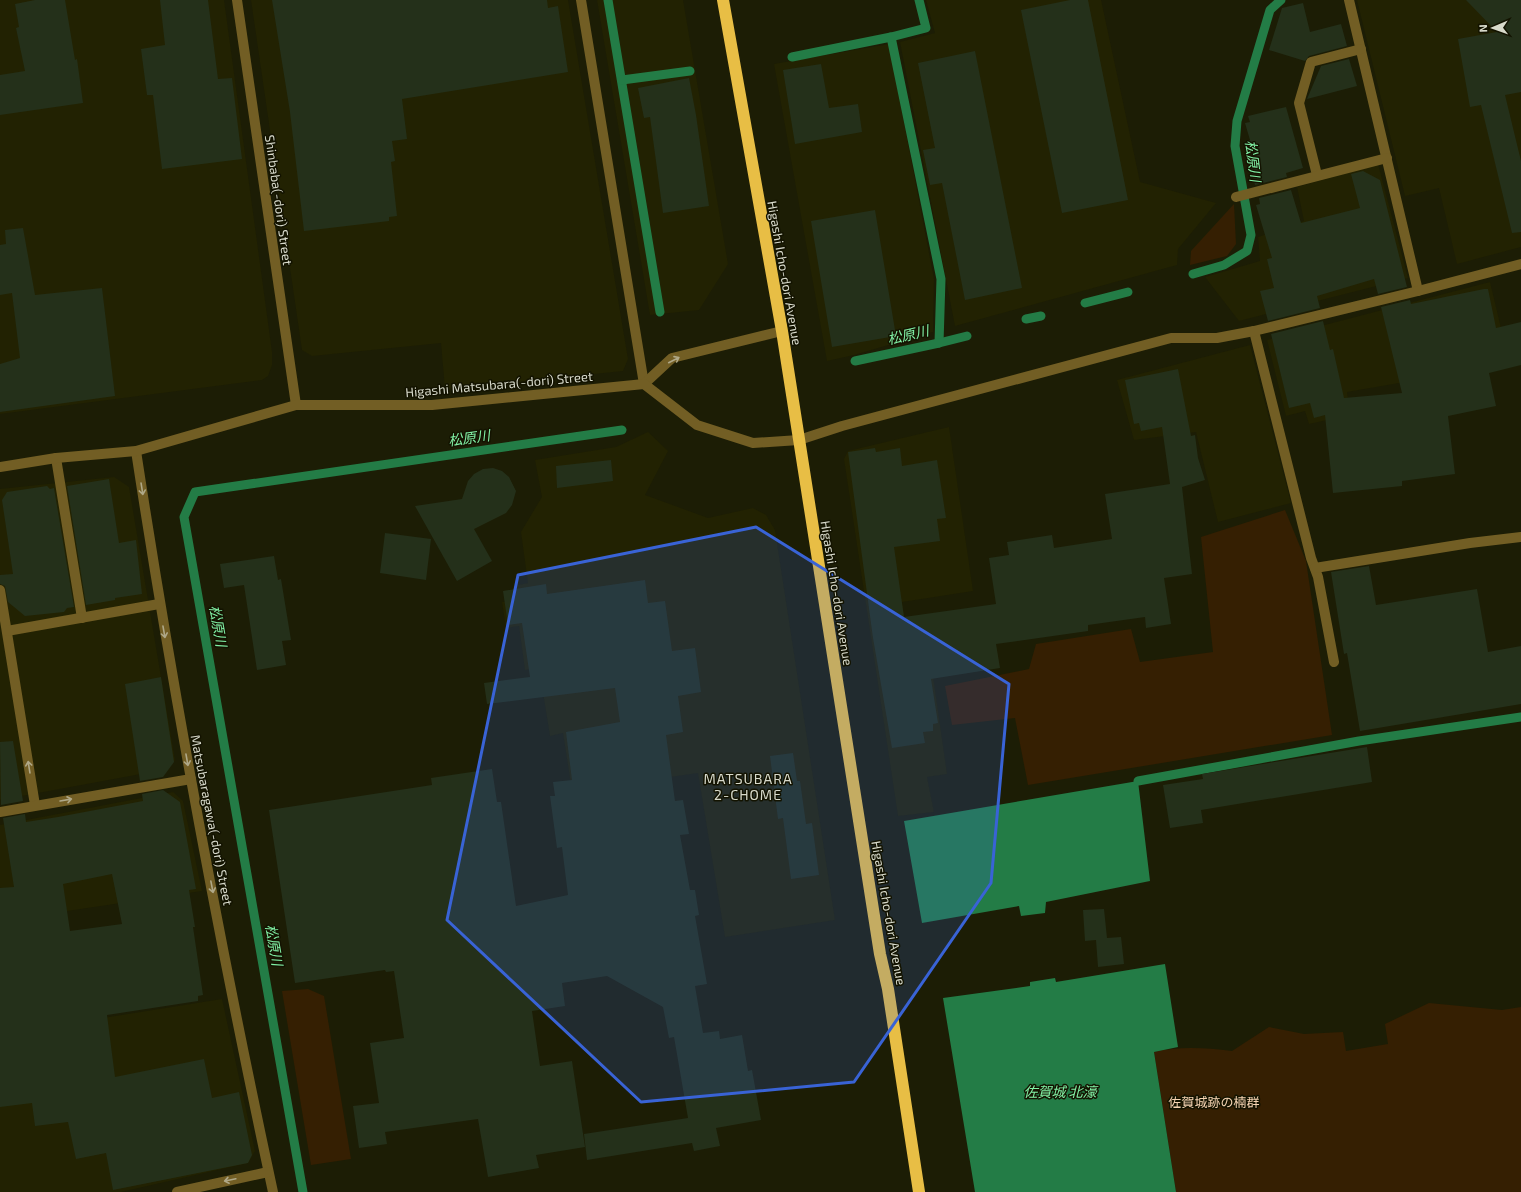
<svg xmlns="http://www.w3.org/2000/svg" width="1521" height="1192" font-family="'Exo 2','Noto Sans JP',sans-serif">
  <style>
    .built { fill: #222202 }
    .green { fill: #351f02 }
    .water { fill: #237c46 }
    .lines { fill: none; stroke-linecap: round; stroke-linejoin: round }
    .stream { stroke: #237c46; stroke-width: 9 }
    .building { fill: #24301a; fill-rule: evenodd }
    .street { stroke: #725e24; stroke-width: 10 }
    .highway { stroke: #e8be45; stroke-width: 12 }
    .oneway { stroke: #afa888 }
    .marked { fill: #3963d6; fill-opacity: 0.2; stroke: #3963d6; stroke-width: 3; stroke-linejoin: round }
    .labels { text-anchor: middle; stroke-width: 3; stroke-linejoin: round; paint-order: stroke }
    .street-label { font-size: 13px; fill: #d8dacb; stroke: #131300 }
    .park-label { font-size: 13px; fill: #f7d5b3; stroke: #131300 }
    .water-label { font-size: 14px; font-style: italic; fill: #82f1a5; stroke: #131300 }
    .neighbourhood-label { font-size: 14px; letter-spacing: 1px; fill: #d8dacb; stroke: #131300 }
  </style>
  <rect width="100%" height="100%" fill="#1c1d05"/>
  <g class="built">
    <path d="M 0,0 L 224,0 L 272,352 L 272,365 L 268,376 L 262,380 L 0,414 Z"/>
    <path d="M 251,0 L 568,0 L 628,359 L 623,371 L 445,389 L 441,343 L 312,356 L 302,350 Z"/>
    <path d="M 597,0 L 683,0 L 728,264 L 699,310 L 650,315 Z"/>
    <path d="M 926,0 L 1101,0 L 1140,182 L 1216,203 L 1178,249 L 1177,265 L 955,326 L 900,42 L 935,33 Z"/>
    <path d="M 1357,0 L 1521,0 L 1521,247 L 1457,264 L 1439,188 L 1405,196 Z"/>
    <path d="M 889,44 L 934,279 L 933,332 L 854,355 L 827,361 L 774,64 Z"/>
    <path d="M 1378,164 L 1408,278 L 1239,321 L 1205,277 L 1260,261 L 1258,237 L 1304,221 L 1297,187 Z"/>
    <path d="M 1490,282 L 1507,353 L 1451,374 L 1347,392 L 1350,415 L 1309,424 L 1305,411 L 1286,416 L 1267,340 Z"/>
    <path d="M 1250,345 L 1291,503 L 1218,522 L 1196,432 L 1134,440 L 1117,380 Z"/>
    <path d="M 949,427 L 973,591 L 902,602 L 906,627 L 933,676 L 947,774 L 927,777 L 934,812 L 898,816 L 844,459 L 848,451 Z"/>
    <path d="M 648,432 L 668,451 L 645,495 L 708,518 L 753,508 L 766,515 L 775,530 L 835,920 L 725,937 L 698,773 L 572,791 L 563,733 L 550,736 L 539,668 L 525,670 L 519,626 L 506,628 L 502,602 L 515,601 L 513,586 L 528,583 L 521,532 L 542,497 L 535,460 L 616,447 Z"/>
    <path d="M 114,477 L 129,487 L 175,760 L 168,769 L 0,800 L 0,489 Z"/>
    <path d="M 173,792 L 183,801 L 202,891 L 40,915 L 59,1025 L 222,999 L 255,1151 L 248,1163 L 121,1192 L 0,1192 L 0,825 Z"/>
  </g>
  <g class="green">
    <path d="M 1234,204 L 1236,244 L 1227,256 L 1190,265 L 1191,251 Z"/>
    <path d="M 1285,510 L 1306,561 L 1332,735 L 1028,785 L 1015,718 L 952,725 L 945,686 L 1029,669 L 1036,644 L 1131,629 L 1140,662 L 1213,652 L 1201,537 Z"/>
    <path d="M 308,989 L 324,996 L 351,1159 L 311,1165 L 282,991 Z"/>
    <path d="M 1429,1003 L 1502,1010 L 1521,1007 L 1521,1192 L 1176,1192 L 1154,1052 C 1181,1046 1205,1048 1232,1051 L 1269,1027 L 1304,1034 L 1343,1032 L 1346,1051 L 1388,1044 L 1385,1024 Z"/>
  </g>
  <g class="water">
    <path d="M 1138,781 L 1150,881 L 1046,902 L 1045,913 L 1021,916 L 1019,906 L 922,923 L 904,821 Z"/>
    <path d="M 1165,964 L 1178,1047 L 1154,1052 L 1176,1192 L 975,1192 L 943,998 L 1030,986 L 1030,982 L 1055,978 L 1056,982 Z"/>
  </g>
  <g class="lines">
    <g class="stream">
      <path d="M 608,0 L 660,312"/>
      <path d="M 891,37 L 941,279 L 939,343"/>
      <path d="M 792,57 L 891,37 L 926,28 L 919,0"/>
      <path d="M 622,80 L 690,71"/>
      <path d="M 1193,274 L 1224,265 L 1247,251 L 1251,235 L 1235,146 L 1237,121 L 1270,10 L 1281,0"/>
      <path d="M 1085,303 L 1128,292"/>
      <path d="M 1026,319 L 1041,316"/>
      <path d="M 855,361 L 939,343 L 967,336"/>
      <path d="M 1138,781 L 1359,741 L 1521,717"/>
      <path d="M 303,1192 L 184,517 L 195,492 L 622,430"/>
    </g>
  </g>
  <g class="building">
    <path d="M 35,0 L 65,0 L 75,60 L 77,59 L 83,103 L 0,115 L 0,75 L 25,71 L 16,28 L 19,27 L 15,4 Z"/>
    <path d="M 160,0 L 208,0 L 218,79 L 232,78 L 242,159 L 162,169 L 153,95 L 147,95 L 141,49 L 165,45 Z"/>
    <path d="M 272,0 L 547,0 L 548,8 L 558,6 L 568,72 L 402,99 L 407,139 L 392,141 L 395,161 L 391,162 L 397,216 L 389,217 L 389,221 L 304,231 L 290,112 Z"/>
    <path d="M 1070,0 L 1088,0 L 1128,200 L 1062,213 L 1021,10 Z"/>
    <path d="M 1466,0 L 1521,0 L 1521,92 L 1505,95 L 1521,161 L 1521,232 L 1512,233 L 1481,105 L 1470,107 L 1458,39 L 1497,32 Z"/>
    <path d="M 1303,3 L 1310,32 L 1341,24 L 1347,46 L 1309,56 L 1305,61 L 1269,50 L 1282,8 Z"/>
    <path d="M 975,51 L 1022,288 L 965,300 L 942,183 L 930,185 L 923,150 L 935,148 L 918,63 Z"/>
    <path d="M 1349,59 L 1357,86 L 1307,99 L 1321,66 Z"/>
    <path d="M 821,64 L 829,108 L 858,104 L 862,132 L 795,144 L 783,70 Z"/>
    <path d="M 689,78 L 696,115 L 709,206 L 663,213 L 650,117 L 644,118 L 638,88 Z"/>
    <path d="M 1286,107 L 1303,168 L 1286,173 L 1287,177 L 1255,185 L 1249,160 L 1252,159 L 1247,141 L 1250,140 L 1245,123 L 1250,122 L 1248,116 Z"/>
    <path d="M 1363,171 L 1380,180 L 1407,287 L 1378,294 L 1374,279 L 1317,296 L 1320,308 L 1268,321 L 1260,291 L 1274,288 L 1267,259 L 1272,258 L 1256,205 L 1260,204 L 1259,198 L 1291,190 L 1301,223 L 1360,208 L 1351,174 Z"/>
    <path d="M 875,210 L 896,336 L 832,347 L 811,221 Z"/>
    <path d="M 23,228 L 35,295 L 102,288 L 115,396 L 0,412 L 0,364 L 20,358 L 12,293 L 0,295 L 0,245 L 6,244 L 5,230 Z"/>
    <path d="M 1484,289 L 1488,289 L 1496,328 L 1521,322 L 1521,365 L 1489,373 L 1496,406 L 1448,416 L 1455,474 L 1402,481 L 1402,486 L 1333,493 L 1325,415 L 1314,418 L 1310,403 L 1289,408 L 1271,334 L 1323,321 L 1330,350 L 1333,349 L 1344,398 L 1402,393 L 1381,307 L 1410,300 L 1411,304 Z"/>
    <path d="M 1178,369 L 1191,436 L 1195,435 L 1198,458 L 1205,480 L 1182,487 L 1192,574 L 1164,578 L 1171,624 L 1146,628 L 1145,617 L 1088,625 L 1088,631 L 996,644 L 1000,668 L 931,679 L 938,723 L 933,724 L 933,731 L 923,732 L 925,743 L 892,748 L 873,638 L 848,452 L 875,448 L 876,452 L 900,448 L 902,466 L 937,460 L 946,518 L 937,519 L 940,541 L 894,547 L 904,617 L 996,604 L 989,558 L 1009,555 L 1007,542 L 1052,535 L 1054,548 L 1112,539 L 1105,494 L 1170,484 L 1162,427 L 1141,431 L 1139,423 L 1134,424 L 1125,380 Z"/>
    <path d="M 611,460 L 613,481 L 557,488 L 556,466 Z"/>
    <path d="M 493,468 L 502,471 L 509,477 L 516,491 L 512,505 L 506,513 L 474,529 L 492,561 L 457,581 L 415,506 L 462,499 L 468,481 L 474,474 L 483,469 Z"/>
    <path d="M 109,479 L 119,543 L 136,540 L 142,594 L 115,598 L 115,600 L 86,605 L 67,486 Z"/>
    <path d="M 47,486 L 50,489 L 54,488 L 74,607 L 67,608 L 64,612 L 25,616 L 8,602 L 5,586 L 0,584 L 0,575 L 13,574 L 2,500 L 7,492 Z"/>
    <path d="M 385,533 L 431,539 L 426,580 L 380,573 Z"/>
    <path d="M 274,556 L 278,580 L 281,579 L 291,640 L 282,641 L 286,665 L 257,670 L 244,585 L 224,588 L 220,564 Z"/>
    <path d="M 1369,566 L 1376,605 L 1477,589 L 1488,652 L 1521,646 L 1521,704 L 1360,731 L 1347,653 L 1344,654 L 1331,572 Z"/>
    <path d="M 645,580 L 648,603 L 665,601 L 672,651 L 695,648 L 701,692 L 678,696 L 683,732 L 666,735 L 675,801 L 683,800 L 689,834 L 680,835 L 690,890 L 695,890 L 699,915 L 695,916 L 707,984 L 695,986 L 703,1033 L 719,1031 L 720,1039 L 742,1035 L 748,1071 L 752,1070 L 761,1120 L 716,1128 L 720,1146 L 694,1151 L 692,1143 L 587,1160 L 584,1134 L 688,1118 L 674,1037 L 669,1038 L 663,1007 L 607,976 L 562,983 L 565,1006 L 532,1011 L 540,1066 L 572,1061 L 585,1147 L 536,1155 L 539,1168 L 488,1177 L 478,1119 L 385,1132 L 387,1144 L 359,1148 L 353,1106 L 379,1103 L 370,1043 L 404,1038 L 394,971 L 386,972 L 385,970 L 295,983 L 269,810 L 432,785 L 431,778 L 492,769 L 497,802 L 501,802 L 516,906 L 568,895 L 562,847 L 557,848 L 550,796 L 555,796 L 553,782 L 572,780 L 566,732 L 620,722 L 615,688 L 487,704 L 484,683 L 530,677 L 522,623 L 508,625 L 503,591 L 546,584 L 547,594 Z"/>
    <path d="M 161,677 L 174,762 L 163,777 L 140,781 L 125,684 Z"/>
    <path d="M 13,741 L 23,801 L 1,805 L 0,742 Z"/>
    <path d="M 1367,747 L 1372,782 L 1201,810 L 1203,823 L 1170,828 L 1163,785 L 1203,779 L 1202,774 Z"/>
    <path d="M 793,753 L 797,781 L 800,781 L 806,824 L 812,823 L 819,875 L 791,879 L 783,818 L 778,819 L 770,756 Z"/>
    <path d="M 163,790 L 180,802 L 196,889 L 189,890 L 195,927 L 193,927 L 203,995 L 198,996 L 198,1001 L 107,1015 L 115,1077 L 204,1059 L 212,1098 L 239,1092 L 252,1155 L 248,1163 L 113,1190 L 106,1153 L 76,1159 L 68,1122 L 35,1126 L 32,1103 L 0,1107 L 0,888 L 14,887 L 3,818 L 25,814 L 26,822 L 58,817 L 143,801 L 142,794 ZM 112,874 L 122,924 L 70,931 L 63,884 Z"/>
    <path d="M 1104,909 L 1107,938 L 1121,937 L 1124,964 L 1098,967 L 1096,940 L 1085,941 L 1083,910 Z"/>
  </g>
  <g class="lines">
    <g class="street">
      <path d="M 237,0 L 296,405"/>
      <path d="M 581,0 L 644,384"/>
      <path d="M 1349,0 L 1418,291"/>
      <path d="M 1317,175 L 1299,103 L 1311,62 L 1361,49"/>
      <path d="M 1236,197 L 1387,158"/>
      <path d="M 1254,331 L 1311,558 L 1318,577 L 1334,662"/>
      <path d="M 644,384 L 672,358 L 782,331"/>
      <path d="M 136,451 C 174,699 220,946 273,1192"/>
      <path d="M 56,458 L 82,618"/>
      <path d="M 0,467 L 56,458 L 136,451 L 296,405 L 432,405 L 644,384 L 697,425 L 753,443 L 799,440 L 842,426 L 1171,338 L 1217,338 L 1254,331 L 1418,291 L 1521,264"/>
      <path d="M 1315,568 L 1470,543 L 1521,537"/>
      <path d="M 0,590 L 35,805"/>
      <path d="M 7,631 L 159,604"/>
      <path d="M 0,812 L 191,779"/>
      <path d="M 177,1192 L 268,1172"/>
    </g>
    <path class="highway" d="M 723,0 L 782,331 L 880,954 L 888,989 L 919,1192"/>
  </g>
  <defs><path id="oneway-shaft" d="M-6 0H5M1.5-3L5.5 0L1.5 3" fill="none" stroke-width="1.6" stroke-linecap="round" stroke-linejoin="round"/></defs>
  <g class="oneway">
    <use href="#oneway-shaft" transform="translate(674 360) rotate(-27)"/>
    <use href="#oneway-shaft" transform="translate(142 489) rotate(81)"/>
    <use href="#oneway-shaft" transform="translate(164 632) rotate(80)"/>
    <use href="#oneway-shaft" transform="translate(187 760) rotate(80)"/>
    <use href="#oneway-shaft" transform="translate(29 767) rotate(-99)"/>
    <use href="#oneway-shaft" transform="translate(66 800) rotate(-10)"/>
    <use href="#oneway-shaft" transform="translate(212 887) rotate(79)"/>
    <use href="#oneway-shaft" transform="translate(230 1180) rotate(168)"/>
  </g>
  <path class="marked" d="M 756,527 L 1009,684 L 991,883 L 854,1082 L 641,1102 L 447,920 L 518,575 Z"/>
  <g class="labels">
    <g class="street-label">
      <text transform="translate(279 200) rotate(82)" y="5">Shinbaba(-dori) Street</text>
      <text transform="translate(785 273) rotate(80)" y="5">Higashi Icho-dori Avenue</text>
      <text transform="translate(499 384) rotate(-5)" y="5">Higashi Matsubara(-dori) Street</text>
      <text transform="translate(837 593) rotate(81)" y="5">Higashi Icho-dori Avenue</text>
      <text transform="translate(212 820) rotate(79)" y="5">Matsubaragawa(-dori) Street</text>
      <text transform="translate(889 913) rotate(80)" y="5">Higashi Icho-dori Avenue</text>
    </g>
    <g class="park-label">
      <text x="1214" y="1107">佐賀城跡の楠群</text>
    </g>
    <g class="water-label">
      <text transform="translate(1253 161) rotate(83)" y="5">松原川</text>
      <text transform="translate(908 335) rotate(-13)" y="5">松原川</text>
      <text transform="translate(469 438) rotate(-8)" y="5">松原川</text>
      <text transform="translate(218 626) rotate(80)" y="5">松原川</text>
      <text transform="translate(274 945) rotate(80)" y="5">松原川</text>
      <text x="1060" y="1097">佐賀城 北濠</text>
    </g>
    <g class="neighbourhood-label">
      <text x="748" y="784">MATSUBARA<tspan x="748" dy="16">2-CHOME</tspan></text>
    </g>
  </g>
  <g transform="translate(1493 28) rotate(268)" stroke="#131300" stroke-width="3" paint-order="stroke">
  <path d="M0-3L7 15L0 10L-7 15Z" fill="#d8dacb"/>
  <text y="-6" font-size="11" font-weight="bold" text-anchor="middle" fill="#d8dacb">N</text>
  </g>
</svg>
